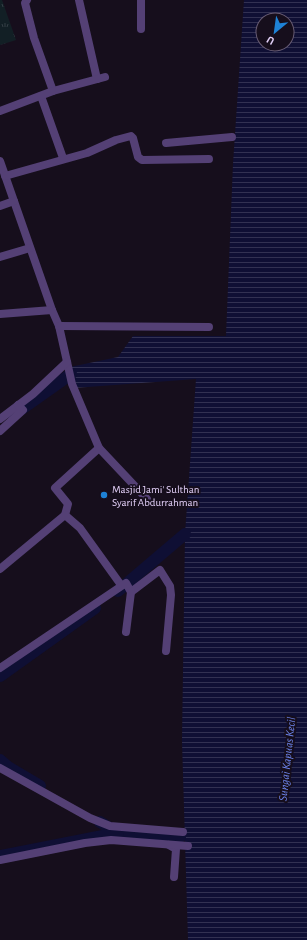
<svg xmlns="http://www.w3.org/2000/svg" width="307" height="940" font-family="'Alegreya Sans',sans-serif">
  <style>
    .park { fill: url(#park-tufts) }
    .water { fill: url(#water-rules); fill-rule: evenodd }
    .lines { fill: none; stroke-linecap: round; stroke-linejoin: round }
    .canal { stroke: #0f0f34; stroke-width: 12 }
    .minor { stroke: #544075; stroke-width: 8 }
    .poi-dot { fill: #1e82d6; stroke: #160e1c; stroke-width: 1.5 }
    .labels { text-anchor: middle; stroke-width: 4; stroke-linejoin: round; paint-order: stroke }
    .poi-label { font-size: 11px; fill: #e3d0f8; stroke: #160e1c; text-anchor: start }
    .water-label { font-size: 12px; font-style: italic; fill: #6c83ea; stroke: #160e1c }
  </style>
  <defs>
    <pattern id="park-tufts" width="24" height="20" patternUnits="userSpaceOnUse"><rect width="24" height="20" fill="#121f25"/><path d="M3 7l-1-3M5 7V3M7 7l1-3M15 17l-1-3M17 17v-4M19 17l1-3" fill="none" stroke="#343e45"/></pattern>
    <pattern id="water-rules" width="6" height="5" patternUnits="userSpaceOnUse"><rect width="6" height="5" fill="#0f0f34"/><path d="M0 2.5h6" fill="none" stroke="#323152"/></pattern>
  </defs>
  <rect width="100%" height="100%" fill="#160e1c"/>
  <path class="park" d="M 0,0 L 2,0 L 16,40 L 0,45 Z"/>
  <path class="water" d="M 244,0 L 307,0 L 307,940 L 188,940 L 182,741 L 185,534 L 196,379 L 74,388 L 70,367 L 118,357 L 133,336 L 226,336 L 233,164 ZM 263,20 L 287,20 L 287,44 L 263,44 Z"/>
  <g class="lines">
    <g class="canal">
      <path d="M 13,415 L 71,374"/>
      <path d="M 118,591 L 185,534"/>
      <path d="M 0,676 L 95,608"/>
      <path d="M 0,760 L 8,767 L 40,786"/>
      <path d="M 100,822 L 118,833 L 180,837"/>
      <path d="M 0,856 L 118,833"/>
    </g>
    <g class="minor">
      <path d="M 27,0 L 25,3 L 34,38 L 53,91"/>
      <path d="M 79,0 L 97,79"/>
      <path d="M 141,0 L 141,29"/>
      <path d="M 41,96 L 63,158"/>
      <path d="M 0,111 L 53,91 L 105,77"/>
      <path d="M 166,143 L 232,137"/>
      <path d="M 0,161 L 52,310"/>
      <path d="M 5,176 L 87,153 L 116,140 L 131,136 L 133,138 L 138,157 L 142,160 L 209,159"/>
      <path d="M 0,206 L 14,201"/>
      <path d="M 0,257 L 30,248"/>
      <path d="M 0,314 L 52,310 L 59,326 L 72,384 L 99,448 L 147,499"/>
      <path d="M 59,326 L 209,327"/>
      <path d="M 0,419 L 33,394 L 67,362"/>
      <path d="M 0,431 L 23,410 L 18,405"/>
      <path d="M 65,515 L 68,504 L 55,488 L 99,448"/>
      <path d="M 0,569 L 65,515 L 80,528 L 121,585"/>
      <path d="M 131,592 L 160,570 L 170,586 L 171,595 L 166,651"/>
      <path d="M 0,668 L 126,583 L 131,592 L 126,632"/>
      <path d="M 0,768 L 90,818 L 110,826 L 183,832"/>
      <path d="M 169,845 L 176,849 L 174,877"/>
      <path d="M 0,860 L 85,843 L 111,840 L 188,846"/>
    </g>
  </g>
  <circle class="poi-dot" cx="104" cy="495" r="4"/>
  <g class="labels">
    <g class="poi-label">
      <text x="112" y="493">Masjid Jami' Sulthan<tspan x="112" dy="13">Syarif Abdurrahman</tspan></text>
    </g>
    <g class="water-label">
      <text transform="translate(287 759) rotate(-84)" y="4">Sungai Kapuas Kecil</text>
    </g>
  </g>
  <g transform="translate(275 32) rotate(209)"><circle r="19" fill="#160e1c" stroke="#685c74"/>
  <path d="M0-3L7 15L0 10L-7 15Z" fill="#1e82d6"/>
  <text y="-6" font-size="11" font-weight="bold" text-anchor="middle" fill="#e3d0f8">U</text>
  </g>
</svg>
